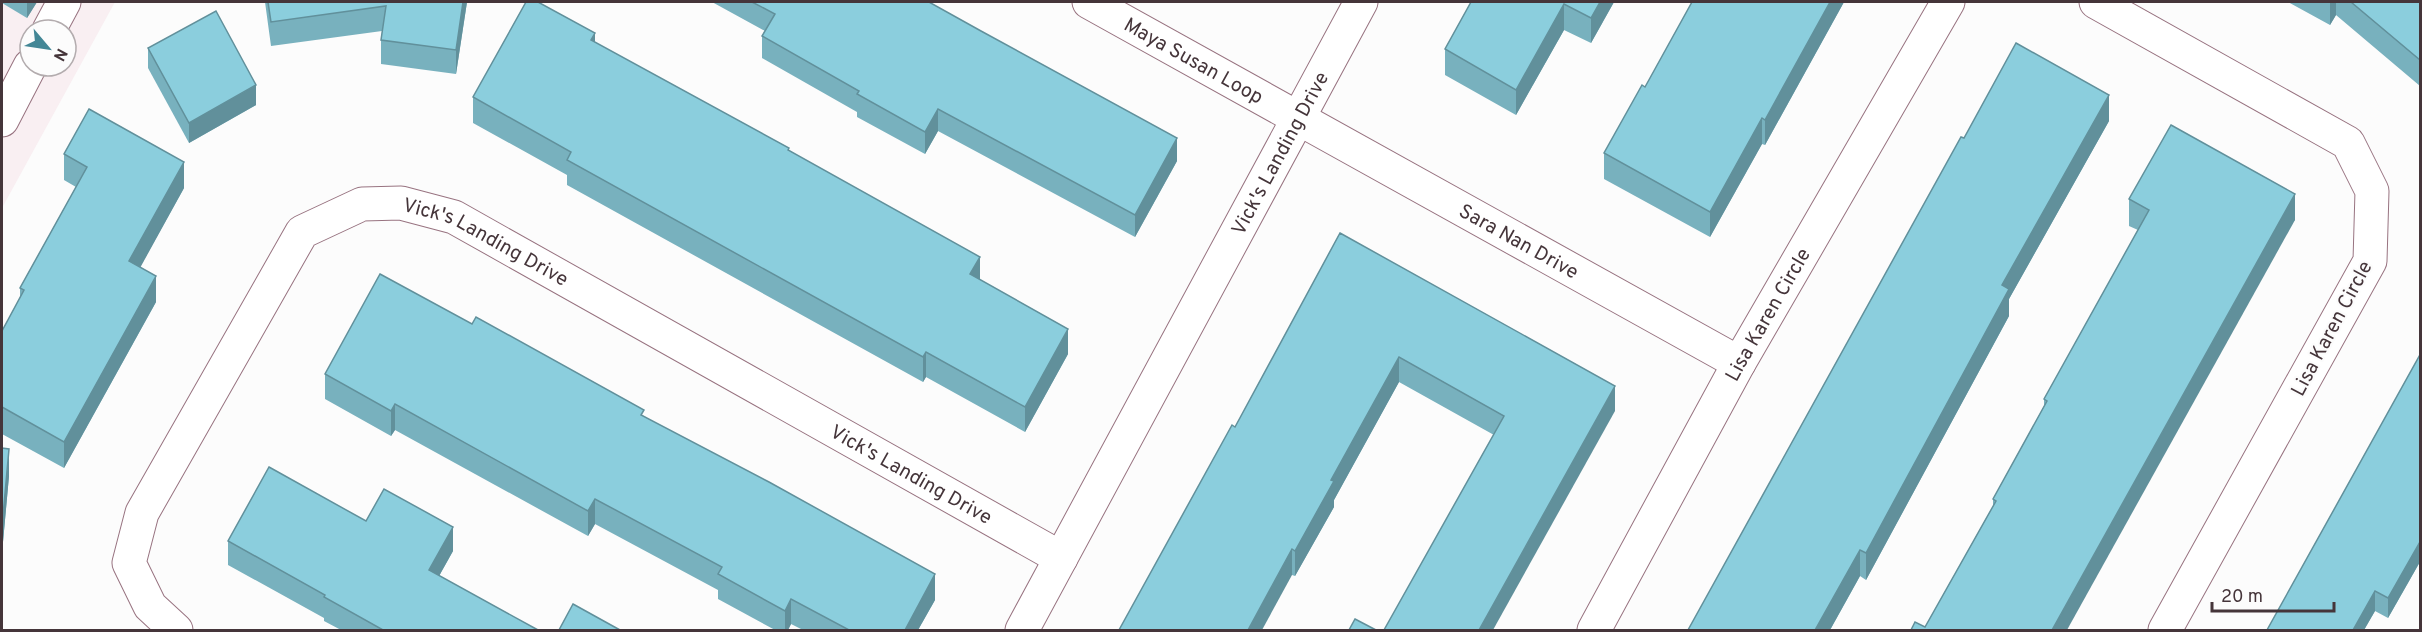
<svg xmlns="http://www.w3.org/2000/svg" width="2422" height="632" font-family="Overpass,sans-serif">
  <style>
    .built { fill: #f9eff2; fill-rule: evenodd }
    .lines { fill: none; stroke-linecap: round; stroke-linejoin: round }
    .street-casing { stroke: #987380; stroke-width: 35 }
    .street { stroke: #fff; stroke-width: 33 }
    .wall { fill: #78b1be }
    .shaded-wall { fill: #61909b }
    .building { fill: #8bcedd; stroke: #61909b; stroke-width: 1.5 }
    .labels { text-anchor: middle; stroke-width: 4.5; stroke-linejoin: round; paint-order: stroke }
    .street-label { font-size: 20px; fill: #45353a; stroke: #fcfcfc }
  </style>
  <rect width="100%" height="100%" fill="#fcfcfc"/>
  <path class="built" d="M 2,2 L 115,2 L 2,208 ZM 30,30 L 66,30 L 66,66 L 30,66 Z"/>
  <g class="lines">
    <g class="street-casing">
      <g id="street">
        <path id="s1" d="M 1089,2 L 1739,363"/>
        <path d="M 2096,2 L 2348,143 L 2372,191 L 2370,261 L 2165,630"/>
        <path d="M 49,30 L 64,2"/>
        <path d="M 2,120 L 30,66"/>
        <path id="s2" d="M 176,630 L 150,606 L 129,563 L 142,513 L 302,232 L 362,204 L 401,203 L 454,217 L 1061,558"/>
        <path id="s3" d="M 1022,630 L 1361,2"/>
        <path id="s4" d="M 1594,630 L 1739,363 L 1948,2"/>
      </g>
    </g>
    <use href="#street" class="street"/>
  </g>
  <g class="wall">
    <path d="M 2,2 L 37,2 L 27,18 L 2,3 Z"/>
    <path d="M 265,2 L 467,2 L 456,74 L 381,64 L 381,40 L 382,31 L 271,46 Z"/>
    <path d="M 712,2 L 929,2 L 1177,161 L 1135,237 L 938,131 L 925,154 L 857,117 L 857,112 L 762,58 L 762,36 L 765,31 Z"/>
    <path d="M 1471,2 L 1614,2 L 1591,43 L 1564,30 L 1516,115 L 1445,75 L 1445,49 Z"/>
    <path d="M 1844,2 L 1765,145 L 1762,144 L 1710,237 L 1604,179 L 1604,153 L 1645,87 Z"/>
    <path d="M 2288,2 L 2421,2 L 2421,85 L 2420,86 L 2336,15 L 2330,25 Z"/>
    <path d="M 595,43 L 789,150 L 980,280 L 1068,354 L 1025,432 L 926,377 L 923,382 L 567,185 L 567,175 L 473,123 L 473,97 Z"/>
    <path d="M 148,48 L 256,105 L 189,143 L 148,68 Z"/>
    <path d="M 2109,121 L 2009,299 L 2009,316 L 1866,580 L 1860,576 L 1830,630 L 1964,138 Z"/>
    <path d="M 64,154 L 184,188 L 140,267 L 156,302 L 64,468 L 2,434 L 2,331 L 20,298 L 20,288 L 76,187 L 64,180 Z"/>
    <path d="M 2129,199 L 2295,220 L 1925,627 L 1993,506 L 1993,499 L 2044,406 L 2044,399 L 2138,230 L 2129,226 Z"/>
    <path d="M 1340,233 L 1615,411 L 1494,435 L 1399,382 L 1334,500 L 1334,507 L 1295,576 L 1292,575 L 1235,427 Z"/>
    <path d="M 472,324 L 644,416 L 935,600 L 918,630 L 803,630 L 791,624 L 788,630 L 775,630 L 718,599 L 718,590 L 595,524 L 588,536 L 395,430 L 391,436 L 325,399 L 325,374 Z"/>
    <path d="M 2421,353 L 2421,560 L 2388,618 L 2375,611 L 2364,630 L 2267,630 Z"/>
    <path d="M 2,448 L 9,476 L 2,553 Z"/>
    <path d="M 366,521 L 453,551 L 439,576 L 538,630 L 341,630 L 324,621 L 324,618 L 228,565 L 228,541 Z"/>
  </g>
  <g class="shaded-wall">
    <path d="M 27,2 L 37,2 L 27,18 Z"/>
    <path d="M 463,2 L 467,2 L 456,74 L 456,50 Z"/>
    <path d="M 1600,2 L 1614,2 L 1591,43 L 1591,18 Z"/>
    <path d="M 1830,2 L 1844,2 L 1765,145 L 1765,120 Z"/>
    <path d="M 2330,2 L 2336,2 L 2336,15 L 2330,25 Z"/>
    <path d="M 1564,4 L 1564,30 L 1516,115 L 1516,90 Z"/>
    <path d="M 595,33 L 595,59 L 591,40 Z"/>
    <path d="M 2421,59 L 2421,85 L 2420,86 L 2420,60 Z"/>
    <path d="M 256,85 L 256,105 L 189,143 L 189,123 Z"/>
    <path d="M 2109,95 L 2109,121 L 2009,299 L 2009,316 L 1866,580 L 1866,553 L 2002,285 Z"/>
    <path d="M 938,109 L 938,131 L 925,154 L 925,132 Z"/>
    <path d="M 1762,118 L 1762,144 L 1710,237 L 1710,212 Z"/>
    <path d="M 1177,138 L 1177,161 L 1135,237 L 1135,215 Z"/>
    <path d="M 184,162 L 184,188 L 129,288 L 129,261 Z"/>
    <path d="M 2295,194 L 2295,220 L 2067,630 L 2052,630 Z"/>
    <path d="M 980,257 L 980,283 L 970,274 Z"/>
    <path d="M 156,276 L 156,302 L 64,468 L 64,442 Z"/>
    <path d="M 1068,329 L 1068,354 L 1025,432 L 1025,407 Z"/>
    <path d="M 926,352 L 926,377 L 923,382 L 923,357 Z"/>
    <path d="M 1399,357 L 1399,382 L 1334,500 L 1334,507 L 1295,576 L 1295,551 L 1331,480 Z"/>
    <path d="M 1615,386 L 1615,411 L 1493,630 L 1479,630 Z"/>
    <path d="M 395,404 L 395,430 L 391,436 L 391,411 Z"/>
    <path d="M 9,449 L 9,476 L 2,553 L 2,527 Z"/>
    <path d="M 595,499 L 595,524 L 588,536 L 588,511 Z"/>
    <path d="M 453,527 L 453,551 L 429,594 L 429,570 Z"/>
    <path d="M 2421,540 L 2421,560 L 2388,618 L 2388,598 Z"/>
    <path d="M 1292,549 L 1292,575 L 1262,630 L 1248,630 Z"/>
    <path d="M 1860,550 L 1860,576 L 1830,630 L 1815,630 Z"/>
    <path d="M 935,574 L 935,600 L 918,630 L 905,630 Z"/>
    <path d="M 2375,591 L 2375,611 L 2364,630 L 2353,630 Z"/>
    <path d="M 791,599 L 791,624 L 788,630 L 785,630 L 785,611 Z"/>
  </g>
  <g class="building">
    <path d="M 268,2 L 463,2 L 456,50 L 381,40 L 386,6 L 271,22 Z"/>
    <path d="M 526,2 L 538,2 L 595,33 L 591,40 L 789,148 L 788,150 L 980,257 L 970,274 L 1068,329 L 1025,407 L 926,352 L 923,357 L 567,160 L 571,152 L 473,97 Z"/>
    <path d="M 752,2 L 929,2 L 981,31 L 1177,138 L 1135,215 L 938,109 L 925,132 L 857,94 L 859,91 L 762,36 L 775,14 Z"/>
    <path d="M 1471,2 L 1600,2 L 1591,18 L 1564,4 L 1516,90 L 1445,49 Z"/>
    <path d="M 1692,2 L 1830,2 L 1765,120 L 1762,118 L 1710,212 L 1604,153 L 1642,85 L 1645,87 Z"/>
    <path d="M 2351,2 L 2421,2 L 2421,59 L 2420,60 Z"/>
    <path d="M 216,11 L 256,85 L 189,123 L 148,48 Z"/>
    <path d="M 2016,43 L 2109,95 L 2002,285 L 2009,289 L 1866,553 L 1860,550 L 1815,630 L 1688,630 L 1961,137 L 1964,138 Z"/>
    <path d="M 89,109 L 184,162 L 129,261 L 156,276 L 64,442 L 2,407 L 2,331 L 24,290 L 20,288 L 87,167 L 64,154 Z"/>
    <path d="M 2171,125 L 2295,194 L 2052,630 L 1911,630 L 1915,622 L 1925,627 L 1996,501 L 1993,499 L 2047,401 L 2044,399 L 2149,210 L 2129,199 Z"/>
    <path d="M 1340,233 L 1615,386 L 1479,630 L 1384,630 L 1504,416 L 1399,357 L 1331,480 L 1334,481 L 1295,551 L 1292,549 L 1248,630 L 1119,630 L 1232,425 L 1235,427 Z"/>
    <path d="M 380,274 L 472,324 L 476,317 L 644,410 L 641,415 L 769,482 L 935,574 L 905,630 L 849,630 L 791,599 L 785,611 L 718,574 L 722,567 L 595,499 L 588,511 L 395,404 L 391,411 L 325,374 Z"/>
    <path d="M 2421,353 L 2421,540 L 2388,598 L 2375,591 L 2353,630 L 2267,630 Z"/>
    <path d="M 2,448 L 9,449 L 2,527 Z"/>
    <path d="M 269,467 L 366,521 L 384,489 L 453,527 L 429,570 L 538,630 L 383,630 L 324,597 L 325,595 L 228,541 Z"/>
    <path d="M 573,604 L 620,630 L 559,630 Z"/>
    <path d="M 1355,619 L 1376,630 L 1349,630 Z"/>
  </g>
  <g class="labels">
    <g class="street-label">
      <text dy="7" stroke="none"><textPath href="#s1" startOffset="120">Maya Susan Loop</textPath></text>
      <text dy="7" stroke="none"><textPath href="#s3" startOffset="542">Vick's Landing Drive</textPath></text>
      <text dy="7" stroke="none"><textPath href="#s1" startOffset="492">Sara Nan Drive</textPath></text>
      <text dy="7" stroke="none"><textPath href="#s2" startOffset="657">Vick's Landing Drive</textPath></text>
      <text dy="7" stroke="none"><textPath href="#s4" startOffset="360">Lisa Karen Circle</textPath></text>
      <text transform="translate(2331 328) rotate(-62)" y="7">Lisa Karen Circle</text>
      <text dy="7" stroke="none"><textPath href="#s2" startOffset="1143">Vick's Landing Drive</textPath></text>
    </g>
  </g>
  <rect width="2422" height="632" fill="none" stroke="#45353a" stroke-width="6"/>
  <g transform="translate(48 48) rotate(119)"><circle r="28" fill="#fcfcfc" stroke="#b3acae" stroke-width="1.5"/>
  <path d="M0-4.5L10 22L0 15L-10 22Z" fill="#438796"/>
  <text y="-9" font-size="16" font-weight="bold" text-anchor="middle" fill="#45353a">N</text>
  </g>
  <path d="M2212 602v9h122v-9" fill="none" stroke="#45353a" stroke-width="3"/>
  <text x="2221" y="602" font-size="18" fill="#45353a" stroke="#fcfcfc" stroke-width="4.5" paint-order="stroke">20 m</text>
</svg>
